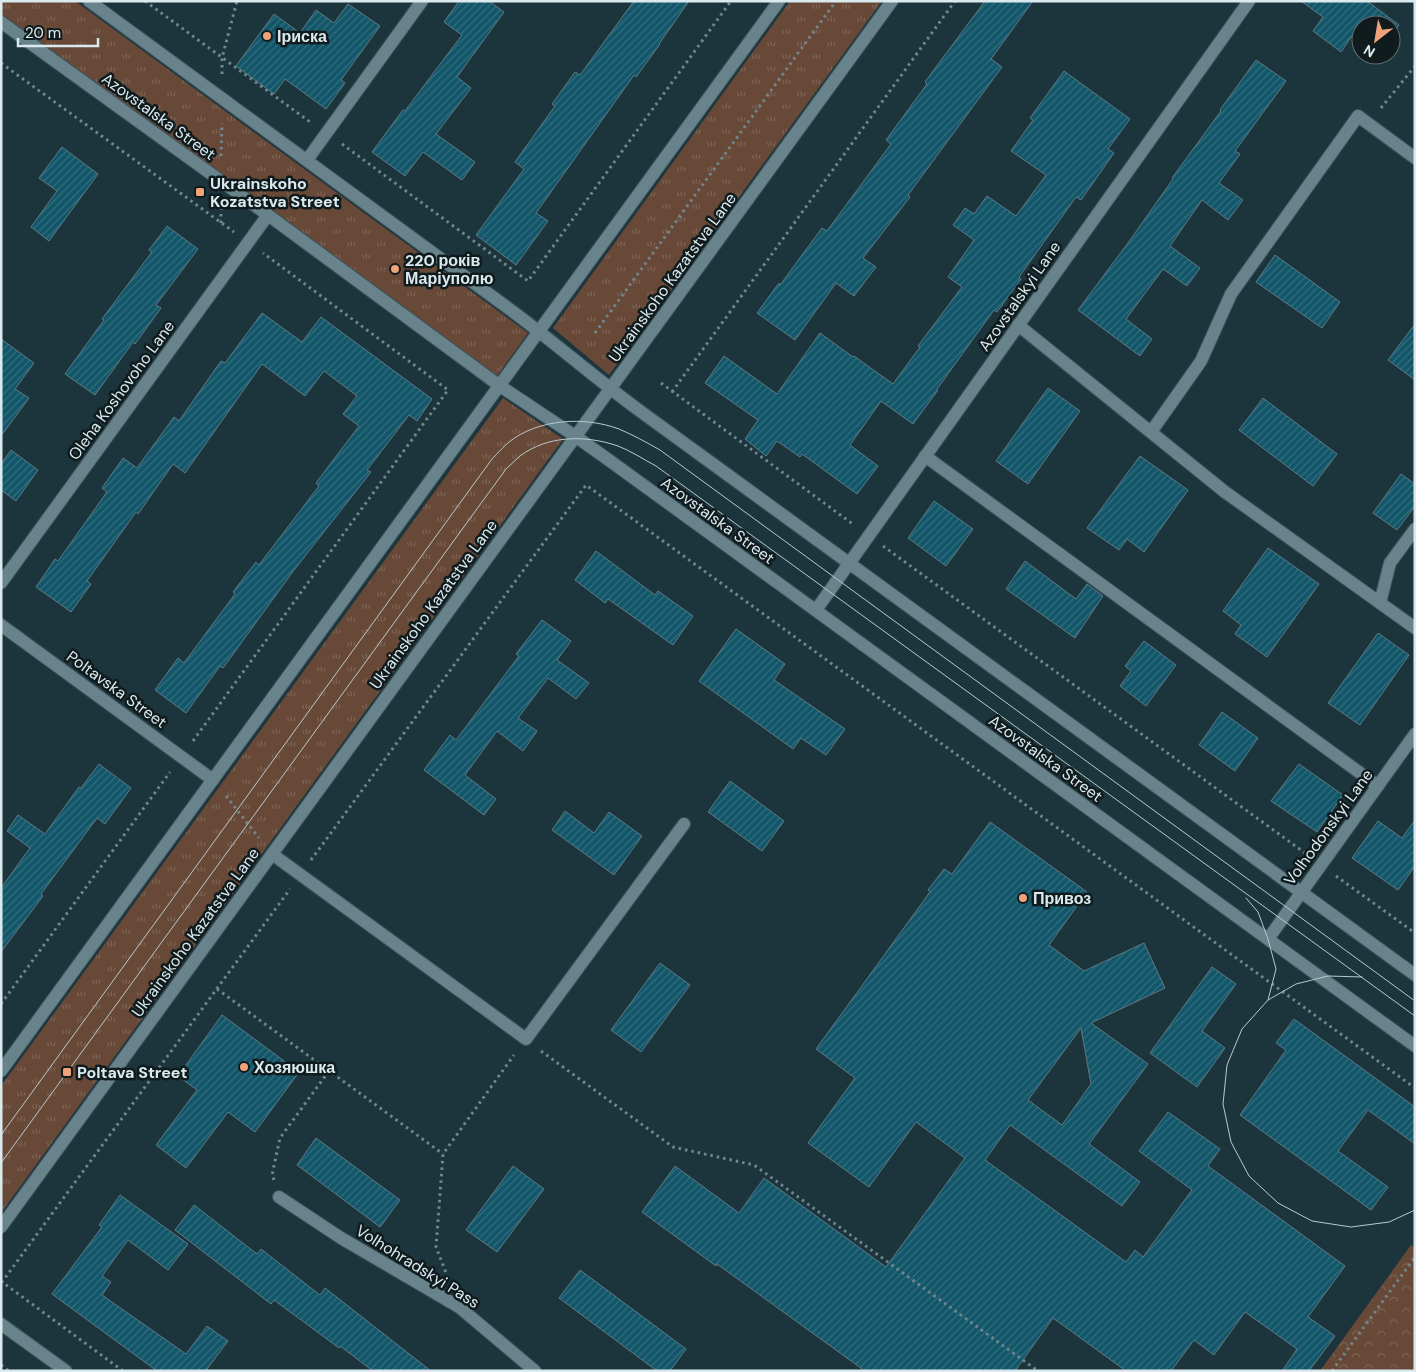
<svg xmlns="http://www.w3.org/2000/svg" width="1416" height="1372" font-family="'DM Sans',sans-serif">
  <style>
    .grass { fill: url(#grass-tufts) }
    .park { fill: url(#park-crowns) }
    .building { fill: url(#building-hatch); stroke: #5f7a83; fill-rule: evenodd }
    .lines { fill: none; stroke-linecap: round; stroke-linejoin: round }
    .service-casing { stroke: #3c5259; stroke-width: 14 }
    .minor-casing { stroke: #3c5259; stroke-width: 14 }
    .tertiary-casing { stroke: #3c5259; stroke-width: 14 }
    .path { stroke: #72868d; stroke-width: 3; stroke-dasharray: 2.5 4; stroke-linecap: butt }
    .service { stroke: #68838c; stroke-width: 12 }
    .minor { stroke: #68838c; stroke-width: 12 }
    .tertiary { stroke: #68838c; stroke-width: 12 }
    .tram { stroke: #b8c9ce; stroke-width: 1 }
    .poi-dot { fill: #f0a278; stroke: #101b1e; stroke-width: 2 }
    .labels { text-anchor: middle; stroke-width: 5; stroke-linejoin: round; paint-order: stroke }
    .poi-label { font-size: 16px; font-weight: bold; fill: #dbeaef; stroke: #101b1e; text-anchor: start }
    .street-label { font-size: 16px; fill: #dbeaef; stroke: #101b1e }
  </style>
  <defs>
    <pattern id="grass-tufts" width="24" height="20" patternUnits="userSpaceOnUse" patternTransform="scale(1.25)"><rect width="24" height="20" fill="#684938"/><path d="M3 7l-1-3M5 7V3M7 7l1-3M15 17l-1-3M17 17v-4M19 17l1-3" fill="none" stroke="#7d6355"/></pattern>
    <pattern id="park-crowns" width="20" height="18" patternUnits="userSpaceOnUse" patternTransform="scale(1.25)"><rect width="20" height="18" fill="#684938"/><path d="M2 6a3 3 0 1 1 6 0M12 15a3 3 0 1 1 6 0" fill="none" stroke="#7d6355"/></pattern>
    <pattern id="building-hatch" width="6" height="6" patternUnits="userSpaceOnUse" patternTransform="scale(1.25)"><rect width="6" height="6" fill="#125669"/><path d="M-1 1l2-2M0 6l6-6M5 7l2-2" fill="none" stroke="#346e7f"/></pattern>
  </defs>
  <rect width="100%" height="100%" fill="#1c353d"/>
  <g class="grass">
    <path d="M 1,1 L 75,1 L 528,333 L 497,376 L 1,15 Z"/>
    <path d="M 790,1 L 882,1 L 609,375 L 553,328 Z"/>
    <path d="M 503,398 L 563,439 L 1,1213 L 1,1086 Z"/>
  </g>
  <path class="park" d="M 1411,1245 L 1415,1248 L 1415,1371 L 1320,1371 Z"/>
  <g class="building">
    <path d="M 459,1 L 489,1 L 504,12 L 457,77 L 471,88 L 436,134 L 475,162 L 462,180 L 423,152 L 405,176 L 372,152 L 403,110 L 405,111 L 462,35 L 444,22 Z"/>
    <path d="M 634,1 L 689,1 L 659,44 L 660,44 L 636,77 L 634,75 L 536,213 L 548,221 L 516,265 L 476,235 L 524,169 L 515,162 L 555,106 L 552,104 L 575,72 L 580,75 Z"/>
    <path d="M 985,1 L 1033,1 L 991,59 L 1002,67 L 908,195 L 910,197 L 863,258 L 876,267 L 854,296 L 836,283 L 795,340 L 757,313 L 779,283 L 780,285 L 822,228 L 827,231 L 891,144 L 886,140 L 927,84 L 925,82 Z"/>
    <path d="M 1301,1 L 1367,1 L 1399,25 L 1391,35 L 1391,25 L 1361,25 L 1361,45 L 1351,37 L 1341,52 L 1313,31 L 1323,17 Z"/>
    <path d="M 348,4 L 380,26 L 341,80 L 345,83 L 326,109 L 285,79 L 274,94 L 236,66 L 274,14 L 300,33 L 316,10 L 334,23 Z"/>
    <path d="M 1256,60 L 1286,81 L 1235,151 L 1240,154 L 1219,183 L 1243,200 L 1228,220 L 1202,200 L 1170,246 L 1200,268 L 1187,286 L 1163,269 L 1126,319 L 1152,339 L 1140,356 L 1078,310 L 1128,243 L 1173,179 L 1172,178 L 1221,111 L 1220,110 Z"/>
    <path d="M 1064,71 L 1130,119 L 1108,149 L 1114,153 L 1081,200 L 1076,197 L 1019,277 L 1021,279 L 997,312 L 994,310 L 937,389 L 938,390 L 913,424 L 881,401 L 850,445 L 878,466 L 857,494 L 802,454 L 800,457 L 777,441 L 766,456 L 745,439 L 758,420 L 705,383 L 724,356 L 777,394 L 820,333 L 853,357 L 854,356 L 893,384 L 920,347 L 918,346 L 962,287 L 948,277 L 974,240 L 953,225 L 965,208 L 974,214 L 987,196 L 1016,216 L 1046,175 L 1011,151 L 1033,120 L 1030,118 Z"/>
    <path d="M 62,147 L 98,174 L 49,241 L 31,227 L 57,191 L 39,178 Z"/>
    <path d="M 167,226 L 198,249 L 156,305 L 161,308 L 135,344 L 133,342 L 95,395 L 65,374 L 104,320 L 102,319 L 152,252 L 149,250 Z"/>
    <path d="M 1275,255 L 1340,302 L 1322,328 L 1256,282 Z"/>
    <path d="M 262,313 L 302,342 L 321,317 L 432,399 L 417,421 L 409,415 L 367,470 L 371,472 L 294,570 L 223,668 L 220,666 L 186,713 L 155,690 L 178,658 L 184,663 L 235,594 L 233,592 L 256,562 L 259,565 L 319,486 L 316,483 L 359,426 L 343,414 L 357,396 L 324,371 L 305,396 L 262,364 L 185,473 L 173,464 L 138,514 L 136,512 L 87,581 L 91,584 L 71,612 L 36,587 L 55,559 L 58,561 L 107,492 L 102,488 L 123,458 L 137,468 L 174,417 L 179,421 L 221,361 L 225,363 Z"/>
    <path d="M 1415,324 L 1415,380 L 1388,360 Z"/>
    <path d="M 1,339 L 34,363 L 15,389 L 29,398 L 1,436 Z"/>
    <path d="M 1048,388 L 1080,411 L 1028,484 L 996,461 Z"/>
    <path d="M 1263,398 L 1337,454 L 1313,486 L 1239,430 Z"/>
    <path d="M 11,450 L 38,470 L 16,501 L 1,490 L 1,464 Z"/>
    <path d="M 1140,456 L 1188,490 L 1144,552 L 1127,539 L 1119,550 L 1087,528 Z"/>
    <path d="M 1401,474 L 1415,484 L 1415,506 L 1397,530 L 1373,513 Z"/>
    <path d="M 934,501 L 973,529 L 946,566 L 908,538 Z"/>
    <path d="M 1268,548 L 1319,584 L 1267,657 L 1235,634 L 1241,625 L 1223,611 Z"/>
    <path d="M 596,551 L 655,595 L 658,591 L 693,616 L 673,645 L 608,599 L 605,603 L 575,580 Z"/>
    <path d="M 1025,561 L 1076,599 L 1087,584 L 1103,596 L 1075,638 L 1006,589 Z"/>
    <path d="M 542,620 L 571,641 L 557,660 L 589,683 L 576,699 L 548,678 L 518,718 L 537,731 L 523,751 L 497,731 L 465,775 L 496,799 L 484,815 L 424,770 L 450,735 L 456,740 L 519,656 L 516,654 Z"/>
    <path d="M 736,629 L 785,664 L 774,680 L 845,729 L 826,755 L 801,738 L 793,749 L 699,681 Z"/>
    <path d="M 1378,633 L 1409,655 L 1360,725 L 1328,703 Z"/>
    <path d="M 1144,641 L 1176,665 L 1146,706 L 1120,686 L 1131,671 L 1125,666 Z"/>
    <path d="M 1222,712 L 1258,738 L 1235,771 L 1199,745 Z"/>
    <path d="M 99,764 L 131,788 L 105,824 L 97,818 L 41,894 L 43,896 L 1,952 L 1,888 L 30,848 L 7,831 L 18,815 L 45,834 L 79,787 L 81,788 Z"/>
    <path d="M 1299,764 L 1343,795 L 1317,832 L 1271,801 Z"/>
    <path d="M 730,781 L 784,821 L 762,851 L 708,812 Z"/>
    <path d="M 565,811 L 594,833 L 609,812 L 642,836 L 614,875 L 552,830 Z"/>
    <path d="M 1415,820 L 1415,866 L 1398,890 L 1352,858 L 1378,821 L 1402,838 Z"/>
    <path d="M 990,822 L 1087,892 L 1049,945 L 1084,971 L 1144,943 L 1165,988 L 1091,1023 L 1148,1064 L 1089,1144 L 1140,1182 L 1122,1206 L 1010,1125 L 985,1160 L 1126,1262 L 1135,1250 L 1143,1257 L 1192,1190 L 1139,1151 L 1168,1112 L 1220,1149 L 1208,1166 L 1345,1266 L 1308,1317 L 1335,1336 L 1309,1371 L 1282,1371 L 1297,1349 L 1245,1312 L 1214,1355 L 1194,1340 L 1171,1371 L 1126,1371 L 1053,1318 L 1015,1371 L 865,1371 L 717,1264 L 716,1266 L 642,1212 L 675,1166 L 739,1213 L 764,1178 L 886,1267 L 965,1158 L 916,1122 L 869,1187 L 808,1143 L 855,1078 L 816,1049 L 930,892 L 928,890 L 944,869 L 952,874 ZM 1081,1028 L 1091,1084 L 1062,1125 L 1028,1100 Z"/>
    <path d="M 660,963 L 690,985 L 641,1052 L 611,1030 Z"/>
    <path d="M 1212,967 L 1236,984 L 1202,1031 L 1225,1048 L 1197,1087 L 1150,1053 Z"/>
    <path d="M 222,1015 L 299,1072 L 255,1132 L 228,1112 L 186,1168 L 156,1145 L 197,1090 L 178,1076 Z"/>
    <path d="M 1294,1019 L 1415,1107 L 1415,1144 L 1368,1110 L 1338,1151 L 1388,1187 L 1371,1210 L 1240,1115 L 1286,1050 L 1276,1043 Z"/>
    <path d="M 316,1138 L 400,1200 L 380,1227 L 297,1165 Z"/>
    <path d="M 513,1166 L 544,1189 L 497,1252 L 466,1230 Z"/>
    <path d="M 120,1195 L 188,1244 L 168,1270 L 128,1240 L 102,1276 L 111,1282 L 102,1295 L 186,1354 L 207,1326 L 228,1341 L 207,1369 L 210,1371 L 157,1371 L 52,1294 L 102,1227 L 99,1225 Z"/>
    <path d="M 194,1205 L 257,1254 L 261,1249 L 320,1295 L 325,1288 L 431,1371 L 373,1371 L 340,1346 L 339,1348 L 274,1300 L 271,1304 L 175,1230 Z"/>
    <path d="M 580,1270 L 686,1349 L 670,1371 L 657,1371 L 559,1298 Z"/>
  </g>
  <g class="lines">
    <g class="service-casing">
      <g id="service">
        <path d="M 1018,325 L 1225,492 L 1415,628"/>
        <path d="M 1151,432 L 1201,361 L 1231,294 L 1358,116 L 1415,158"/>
        <path d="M 925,456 L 1378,786"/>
        <path d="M 1380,603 L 1390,563 L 1415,529"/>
        <path d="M 272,854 L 526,1039 L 684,824"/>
      </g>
    </g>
    <g class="minor-casing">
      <g id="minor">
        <path d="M 307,160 L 422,1"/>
        <path d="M 1,583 L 268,215"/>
        <path d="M 816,610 L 1249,1"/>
        <path d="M 1,625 L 213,780"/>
        <path d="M 1268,939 L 1415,734"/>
        <path d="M 279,1197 L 341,1238 L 459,1307 L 535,1371"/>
        <path d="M 1,1324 L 66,1371"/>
      </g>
    </g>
    <g class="tertiary-casing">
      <g id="tertiary">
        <path d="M 89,1 L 508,308 C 553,341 595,378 640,411 L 1415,975"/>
        <path d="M 1,22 L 268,215 L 500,386 L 575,436 L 606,458 L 1415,1046"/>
        <path d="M 1,1071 L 779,1"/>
        <path d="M 1,1227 L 892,1"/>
      </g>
    </g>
    <g class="path">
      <path d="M 145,1 L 310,122"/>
      <path d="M 1,63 L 234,232"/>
      <path d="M 222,74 L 222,58 L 237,1"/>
      <path d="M 1381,108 L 1415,66"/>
      <path d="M 342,144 L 528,281 L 731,1"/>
      <path d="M 221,156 L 222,123"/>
      <path d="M 221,223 L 221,205"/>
      <path d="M 595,333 L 836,1"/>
      <path d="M 661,383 L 854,525"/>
      <path d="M 672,392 L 955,1"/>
      <path d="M 883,546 L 1305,853"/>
      <path d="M 193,741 L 448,390 L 263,253"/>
      <path d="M 226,796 L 259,838"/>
      <path d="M 311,860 L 586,485 L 1415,1088"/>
      <path d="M 1336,876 L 1415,933"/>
      <path d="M 217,989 L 443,1154"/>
      <path d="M 1,1004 L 170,772"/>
      <path d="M 541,1051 L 673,1147 L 754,1165 L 1038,1371"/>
      <path d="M 274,1180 L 272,1175 L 280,1138 L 329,1071"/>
      <path d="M 448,1278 L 436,1247 L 443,1154 L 514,1055"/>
      <path d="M 1,1365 L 9,1371"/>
      <path d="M 123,1371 L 2,1282 L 290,889"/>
      <path d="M 1332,1371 L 1415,1257"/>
    </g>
    <use href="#service" class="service"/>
    <use href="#minor" class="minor"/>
    <use href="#tertiary" class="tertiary"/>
    <g class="tram">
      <path d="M 1246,898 L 1258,912 L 1268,939 L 1276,969 L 1268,1000"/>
      <path d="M 1362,977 L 1328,976 L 1296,984 L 1268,1000 L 1242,1029 L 1227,1065 L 1223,1104 L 1231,1142 L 1249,1176 L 1278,1203 L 1312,1221 L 1351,1227 L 1389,1222 L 1415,1210"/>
      <path d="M 1,1135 L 492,459 C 498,453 503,447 509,442 C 538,419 584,416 619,429 C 633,435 646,442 660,450 L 1415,1001"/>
      <path d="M 1,1163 L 506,469 C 511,465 515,460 520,456 C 548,435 586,435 618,446 C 631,451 643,459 656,466 L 1415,1016"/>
    </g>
  </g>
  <g class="poi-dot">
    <circle cx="267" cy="36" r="5"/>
    <rect x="195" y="187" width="10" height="10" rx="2.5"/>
    <circle cx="395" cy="269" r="5"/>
    <circle cx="1023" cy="898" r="5"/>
    <circle cx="244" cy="1067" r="5"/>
    <rect x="62" y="1067" width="10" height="10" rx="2.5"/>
  </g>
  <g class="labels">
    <g class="poi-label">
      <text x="277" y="42">Іриска</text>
      <text x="210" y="189">Ukrainskoho<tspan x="210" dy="18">Kozatstva Street</tspan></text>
      <text x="405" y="266">220 років<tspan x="405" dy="18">Маріуполю</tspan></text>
      <text x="1033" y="904">Привоз</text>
      <text x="254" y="1073">Хозяюшка</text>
      <text x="77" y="1078">Poltava Street</text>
    </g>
    <g class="street-label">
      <text transform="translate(159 116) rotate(36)" y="6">Azovstalska Street</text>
      <text transform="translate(672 277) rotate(-54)" y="6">Ukrainskoho Kazatstva Lane</text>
      <text transform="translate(1019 296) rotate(-55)" y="6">Azovstalskyi Lane</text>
      <text transform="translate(121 390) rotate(-54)" y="6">Oleha Koshovoho Lane</text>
      <text transform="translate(718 520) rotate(36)" y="6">Azovstalska Street</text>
      <text transform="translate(433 604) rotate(-54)" y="6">Ukrainskoho Kazatstva Lane</text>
      <text transform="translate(117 689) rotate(36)" y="6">Poltavska Street</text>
      <text transform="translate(1046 758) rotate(36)" y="6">Azovstalska Street</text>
      <text transform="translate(1328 827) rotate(-54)" y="6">Volhodonskyi Lane</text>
      <text transform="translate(195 932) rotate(-54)" y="6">Ukrainskoho Kazatstva Lane</text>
      <text transform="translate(418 1266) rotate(32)" y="6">Volhohradskyi Pass</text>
    </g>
  </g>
  <rect width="1416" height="1372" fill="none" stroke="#dbeaef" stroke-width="5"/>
  <g transform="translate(1376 40) rotate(211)"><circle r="24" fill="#101b1e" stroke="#616e72"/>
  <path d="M0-4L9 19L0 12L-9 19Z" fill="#f0a278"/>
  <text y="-8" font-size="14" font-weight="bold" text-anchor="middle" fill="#dbeaef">N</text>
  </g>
  <path d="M18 38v8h80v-8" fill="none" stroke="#dbeaef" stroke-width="2.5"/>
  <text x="25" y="38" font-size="15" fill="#dbeaef" stroke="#101b1e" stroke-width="4" paint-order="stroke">20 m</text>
</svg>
